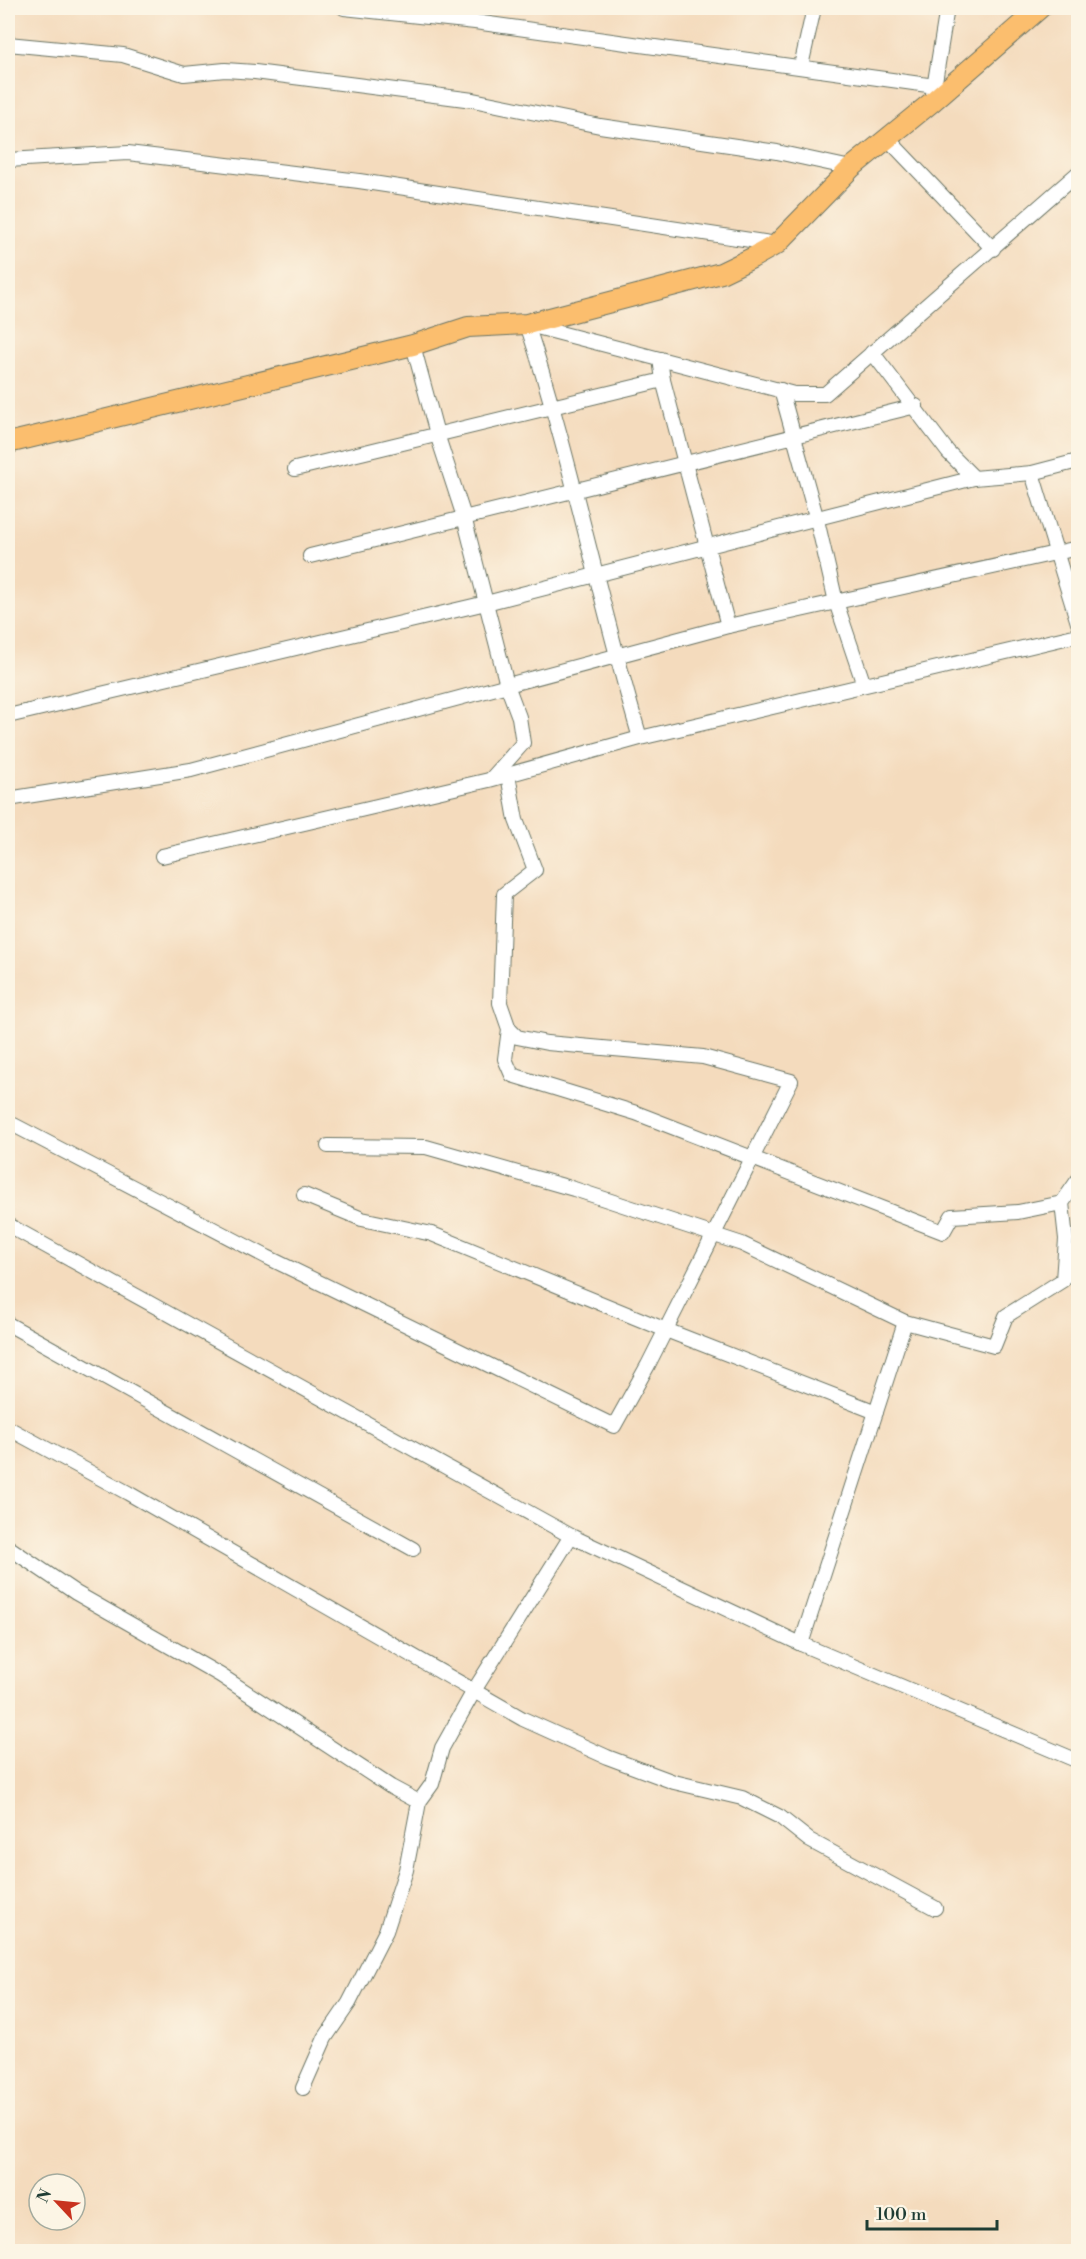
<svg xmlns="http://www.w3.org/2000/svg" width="1086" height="2259" font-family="'Libre Bodoni',serif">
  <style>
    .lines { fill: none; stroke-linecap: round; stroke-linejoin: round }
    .minor-casing { stroke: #6a7464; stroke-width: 16 }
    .highway-casing { stroke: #6a7464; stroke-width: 22 }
    .minor { stroke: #fff; stroke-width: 14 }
    .highway { stroke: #fbbe6e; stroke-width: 20 }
  </style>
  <rect width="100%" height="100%" fill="#fcf5e5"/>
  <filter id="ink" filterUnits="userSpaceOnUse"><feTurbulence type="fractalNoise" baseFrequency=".0167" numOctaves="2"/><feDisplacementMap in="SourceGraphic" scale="12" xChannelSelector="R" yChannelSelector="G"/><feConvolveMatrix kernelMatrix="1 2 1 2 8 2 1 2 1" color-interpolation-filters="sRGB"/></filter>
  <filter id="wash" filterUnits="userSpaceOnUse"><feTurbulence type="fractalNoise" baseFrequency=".008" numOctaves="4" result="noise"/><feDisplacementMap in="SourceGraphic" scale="24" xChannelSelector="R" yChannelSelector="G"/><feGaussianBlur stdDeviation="1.35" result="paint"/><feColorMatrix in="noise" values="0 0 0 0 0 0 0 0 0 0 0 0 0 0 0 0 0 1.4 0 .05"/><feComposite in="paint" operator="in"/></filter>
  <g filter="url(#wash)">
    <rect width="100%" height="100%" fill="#f4dbbd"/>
  </g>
  <g filter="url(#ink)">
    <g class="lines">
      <g class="minor-casing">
        <g id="minor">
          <path d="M 344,8 L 475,22 L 935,86"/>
          <path d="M 930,8 L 947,12"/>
          <path d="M 8,44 L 123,55 L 184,74 L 225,70 L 255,72 L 473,100 L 600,126 L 777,152 L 851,168"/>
          <path d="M 801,66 L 814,8"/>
          <path d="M 933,94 L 947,8"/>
          <path d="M 888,139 L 993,249"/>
          <path d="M 8,160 L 128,153 L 359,181 L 777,244"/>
          <path d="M 527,324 C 572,461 599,601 640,738"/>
          <path d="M 529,325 L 794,394 L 825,394 L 1078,173"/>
          <path d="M 413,345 L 437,434 L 464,517 L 507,685 L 519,717 L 523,743 L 492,778"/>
          <path d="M 872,352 L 948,452 L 974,478"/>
          <path d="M 660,359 L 663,380 L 728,626"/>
          <path d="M 781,390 L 817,520 L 836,602 L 864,685"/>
          <path d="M 295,469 L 663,380"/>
          <path d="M 1032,473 L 1078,623"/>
          <path d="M 310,556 L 916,406"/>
          <path d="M 8,716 L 486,603 L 974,478 L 1032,473 L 1078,461"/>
          <path d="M 508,775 L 516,820 L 535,870 L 504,894 L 500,1003 L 509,1029 L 505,1059 L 512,1075 L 636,1113 L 943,1232 L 952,1216 L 1018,1212 L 1062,1203"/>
          <path d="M 8,799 L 191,770 L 728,626 L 1078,548"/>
          <path d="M 162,856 L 489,780 L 640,738 L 1078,635"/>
          <path d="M 8,1122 L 267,1257 L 614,1426 L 648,1365 L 791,1081 L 703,1057 L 547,1043 L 517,1037 L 509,1029"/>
          <path d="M 328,1146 L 426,1147 L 574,1189 L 742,1244 L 905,1322 L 801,1644"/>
          <path d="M 304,1195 L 362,1219 L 432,1234 L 666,1330 L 876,1412"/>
          <path d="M 8,1225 L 571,1536 L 801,1644 L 1078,1761"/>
          <path d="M 905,1322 L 994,1346 L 1006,1316 L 1063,1280 L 1066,1239 L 1062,1203 L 1078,1180"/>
          <path d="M 8,1324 L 413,1549"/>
          <path d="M 8,1428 L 128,1493 L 523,1719 L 607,1757 L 674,1782 L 742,1798 L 780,1817 L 809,1840 L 935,1908"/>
          <path d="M 8,1547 L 76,1593 L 220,1675 L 391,1787 L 419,1802"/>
          <path d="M 303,2088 L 325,2038 L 349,2003 L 386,1931 L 406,1870 L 419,1802 L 432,1784 L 442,1748 L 475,1689 L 571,1536"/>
        </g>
      </g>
      <g class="highway-casing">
        <path id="highway" d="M 8,443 L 413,345 L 468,327 L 527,324 L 721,273 L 752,258 L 777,244 L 851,168 L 932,102 L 1040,8"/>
      </g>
      <use href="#minor" class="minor"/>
      <use href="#highway" class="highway"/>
    </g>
  </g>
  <rect width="1086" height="2259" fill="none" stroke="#fcf5e5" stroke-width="30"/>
  <g transform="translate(57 2202) rotate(296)"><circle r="28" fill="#fcf5e5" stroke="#a4ab9e" stroke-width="1.5"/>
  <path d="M0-4.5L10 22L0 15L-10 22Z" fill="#c8321e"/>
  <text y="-9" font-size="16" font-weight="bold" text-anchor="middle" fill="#1f3d34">N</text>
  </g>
  <path d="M867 2220v9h130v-9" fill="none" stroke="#1f3d34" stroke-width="3"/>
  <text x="876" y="2220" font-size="18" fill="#1f3d34" stroke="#fcf5e5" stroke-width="4.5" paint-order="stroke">100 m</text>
</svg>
